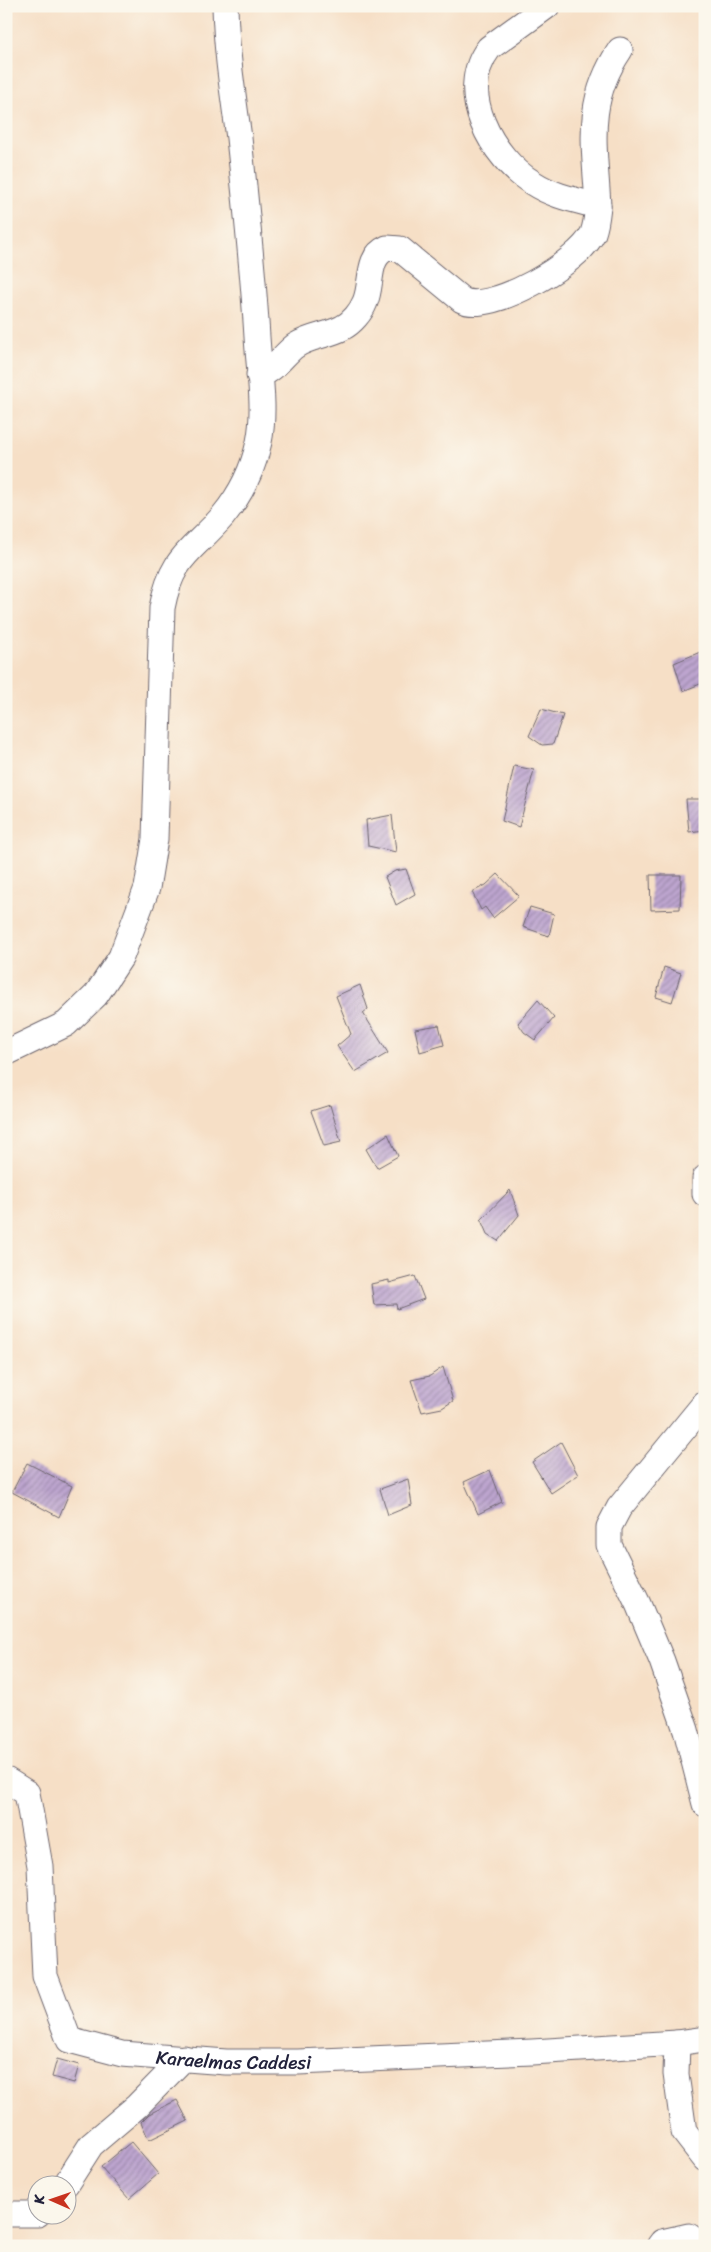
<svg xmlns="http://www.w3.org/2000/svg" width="711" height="2252" font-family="Sriracha,sans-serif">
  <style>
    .building { fill: url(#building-hatch) }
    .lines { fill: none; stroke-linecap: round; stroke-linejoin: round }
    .minor-casing { stroke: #6c646c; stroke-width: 27 }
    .minor { stroke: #fff; stroke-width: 25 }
    .labels { text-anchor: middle; stroke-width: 4.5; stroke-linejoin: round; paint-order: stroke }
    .street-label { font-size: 19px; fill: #22223b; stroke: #fbf7ec }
  </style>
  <defs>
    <pattern id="building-hatch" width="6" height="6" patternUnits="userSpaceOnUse" patternTransform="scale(1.25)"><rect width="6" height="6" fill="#bda5cf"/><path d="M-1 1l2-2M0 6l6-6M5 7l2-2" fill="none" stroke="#9986a9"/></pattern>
  </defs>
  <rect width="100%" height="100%" fill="#fbf7ec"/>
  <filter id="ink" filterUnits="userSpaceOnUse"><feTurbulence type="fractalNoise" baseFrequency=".02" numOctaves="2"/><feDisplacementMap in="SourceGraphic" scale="10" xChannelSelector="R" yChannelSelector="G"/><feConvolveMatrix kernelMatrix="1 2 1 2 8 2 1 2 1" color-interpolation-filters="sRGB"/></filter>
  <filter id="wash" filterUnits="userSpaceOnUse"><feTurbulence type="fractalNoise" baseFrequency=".0096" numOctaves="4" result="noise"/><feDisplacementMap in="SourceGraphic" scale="20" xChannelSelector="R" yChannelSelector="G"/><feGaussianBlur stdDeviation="1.12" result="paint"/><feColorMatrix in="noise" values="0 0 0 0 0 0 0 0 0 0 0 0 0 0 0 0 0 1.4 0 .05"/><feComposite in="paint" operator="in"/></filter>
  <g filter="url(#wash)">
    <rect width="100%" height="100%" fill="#f6dfc6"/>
    <g id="blocks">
      <g class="building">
        <path d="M 705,650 L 705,682 L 683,691 L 674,663 Z"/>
        <path d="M 541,709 L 563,715 L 553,744 L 542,745 L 529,736 Z"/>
        <path d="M 514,766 L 534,770 L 519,827 L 502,821 Z"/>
        <path d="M 686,799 L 705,799 L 705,830 L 689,832 Z"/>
        <path d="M 392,815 L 396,852 L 368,846 L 366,820 Z"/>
        <path d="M 406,869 L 415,894 L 396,905 L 385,877 L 395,871 Z"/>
        <path d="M 498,874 L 519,896 L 493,918 L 485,907 L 481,910 L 472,892 L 486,885 Z"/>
        <path d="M 650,875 L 681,875 L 680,909 L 651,910 Z"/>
        <path d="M 530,907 L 554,914 L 549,936 L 523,927 Z"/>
        <path d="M 664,967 L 681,973 L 672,1002 L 656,997 Z"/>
        <path d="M 360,985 L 368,1009 L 363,1013 L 388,1053 L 355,1072 L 337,1046 L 351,1034 L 336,996 Z"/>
        <path d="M 538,1000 L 554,1018 L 535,1040 L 524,1032 L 518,1023 Z"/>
        <path d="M 439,1025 L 444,1045 L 420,1052 L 415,1029 Z"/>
        <path d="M 330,1105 L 341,1142 L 324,1146 L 311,1111 Z"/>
        <path d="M 388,1134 L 398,1156 L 377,1168 L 366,1149 Z"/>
        <path d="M 510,1190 L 519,1215 L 498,1241 L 487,1234 L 481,1220 Z"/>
        <path d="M 415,1276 L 424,1299 L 397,1309 L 396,1304 L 374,1305 L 371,1284 L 389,1280 L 389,1283 Z"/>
        <path d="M 443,1367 L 453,1401 L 442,1408 L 422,1412 L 411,1380 L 430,1376 Z"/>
        <path d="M 561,1442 L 578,1475 L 551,1493 L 532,1462 Z"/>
        <path d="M 27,1463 L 72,1486 L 59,1517 L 12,1492 Z"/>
        <path d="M 490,1470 L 502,1502 L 478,1514 L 464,1482 Z"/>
        <path d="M 408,1479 L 412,1505 L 388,1515 L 380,1489 Z"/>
        <path d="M 57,2059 L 79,2065 L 74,2083 L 52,2077 Z"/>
        <path d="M 177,2100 L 188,2121 L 149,2140 L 141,2122 L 149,2114 Z"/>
        <path d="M 131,2142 L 158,2174 L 129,2199 L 101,2167 Z"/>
      </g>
    </g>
  </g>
  <g filter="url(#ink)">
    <use href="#blocks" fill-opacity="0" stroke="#6c646c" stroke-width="1"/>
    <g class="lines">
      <g class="minor-casing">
        <g id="minor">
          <path d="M 547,6 L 489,48 C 455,92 492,158 533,183 C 553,196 575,200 598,206"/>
          <path d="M 259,375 C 274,371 283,355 295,346 C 310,336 327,336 342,328 C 352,323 361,312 365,302 C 373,284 366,257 387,248 L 400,249 L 462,300 C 490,315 580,262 593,233 C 596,225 597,215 598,206 C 595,146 584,103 620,50"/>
          <path d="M 6,1053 L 66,1024 L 96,995 L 121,957 L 147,888 L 155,839 L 162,608 C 172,555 192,552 223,516 C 241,494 253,470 259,442 C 266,409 259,371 257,337 C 253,270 246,204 239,138 C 233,94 226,50 225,6"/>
          <path d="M 705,1178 L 705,1194"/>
          <path d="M 705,1403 L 619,1508 L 609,1527 L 609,1545 L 638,1604 L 662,1661 L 686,1730 L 705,1804"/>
          <path id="s1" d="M 6,1780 L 27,1793 L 40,1866 L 45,1976 L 69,2040 L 122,2054 L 226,2062 L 298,2062 L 532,2052 L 677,2043 L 705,2039"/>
          <path d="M 677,2043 L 676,2074 L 684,2132 L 705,2159"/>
          <path d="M 66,2184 L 91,2145 L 137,2106 L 184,2058"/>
          <path d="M 6,2214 L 38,2214"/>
          <path d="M 659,2246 L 662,2242 L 689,2236 L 703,2246"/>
        </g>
      </g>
      <use href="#minor" class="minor"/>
    </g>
  </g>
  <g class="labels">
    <g class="street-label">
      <text dy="7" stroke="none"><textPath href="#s1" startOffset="444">Karaelmas Caddesi</textPath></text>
    </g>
  </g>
  <rect width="711" height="2252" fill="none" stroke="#fbf7ec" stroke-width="25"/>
  <g transform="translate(52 2200) rotate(272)"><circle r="24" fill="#fbf7ec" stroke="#a4a2a5"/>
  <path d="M0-4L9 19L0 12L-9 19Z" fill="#c8321e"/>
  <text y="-8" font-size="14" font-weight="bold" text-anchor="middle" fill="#22223b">K</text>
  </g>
</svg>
